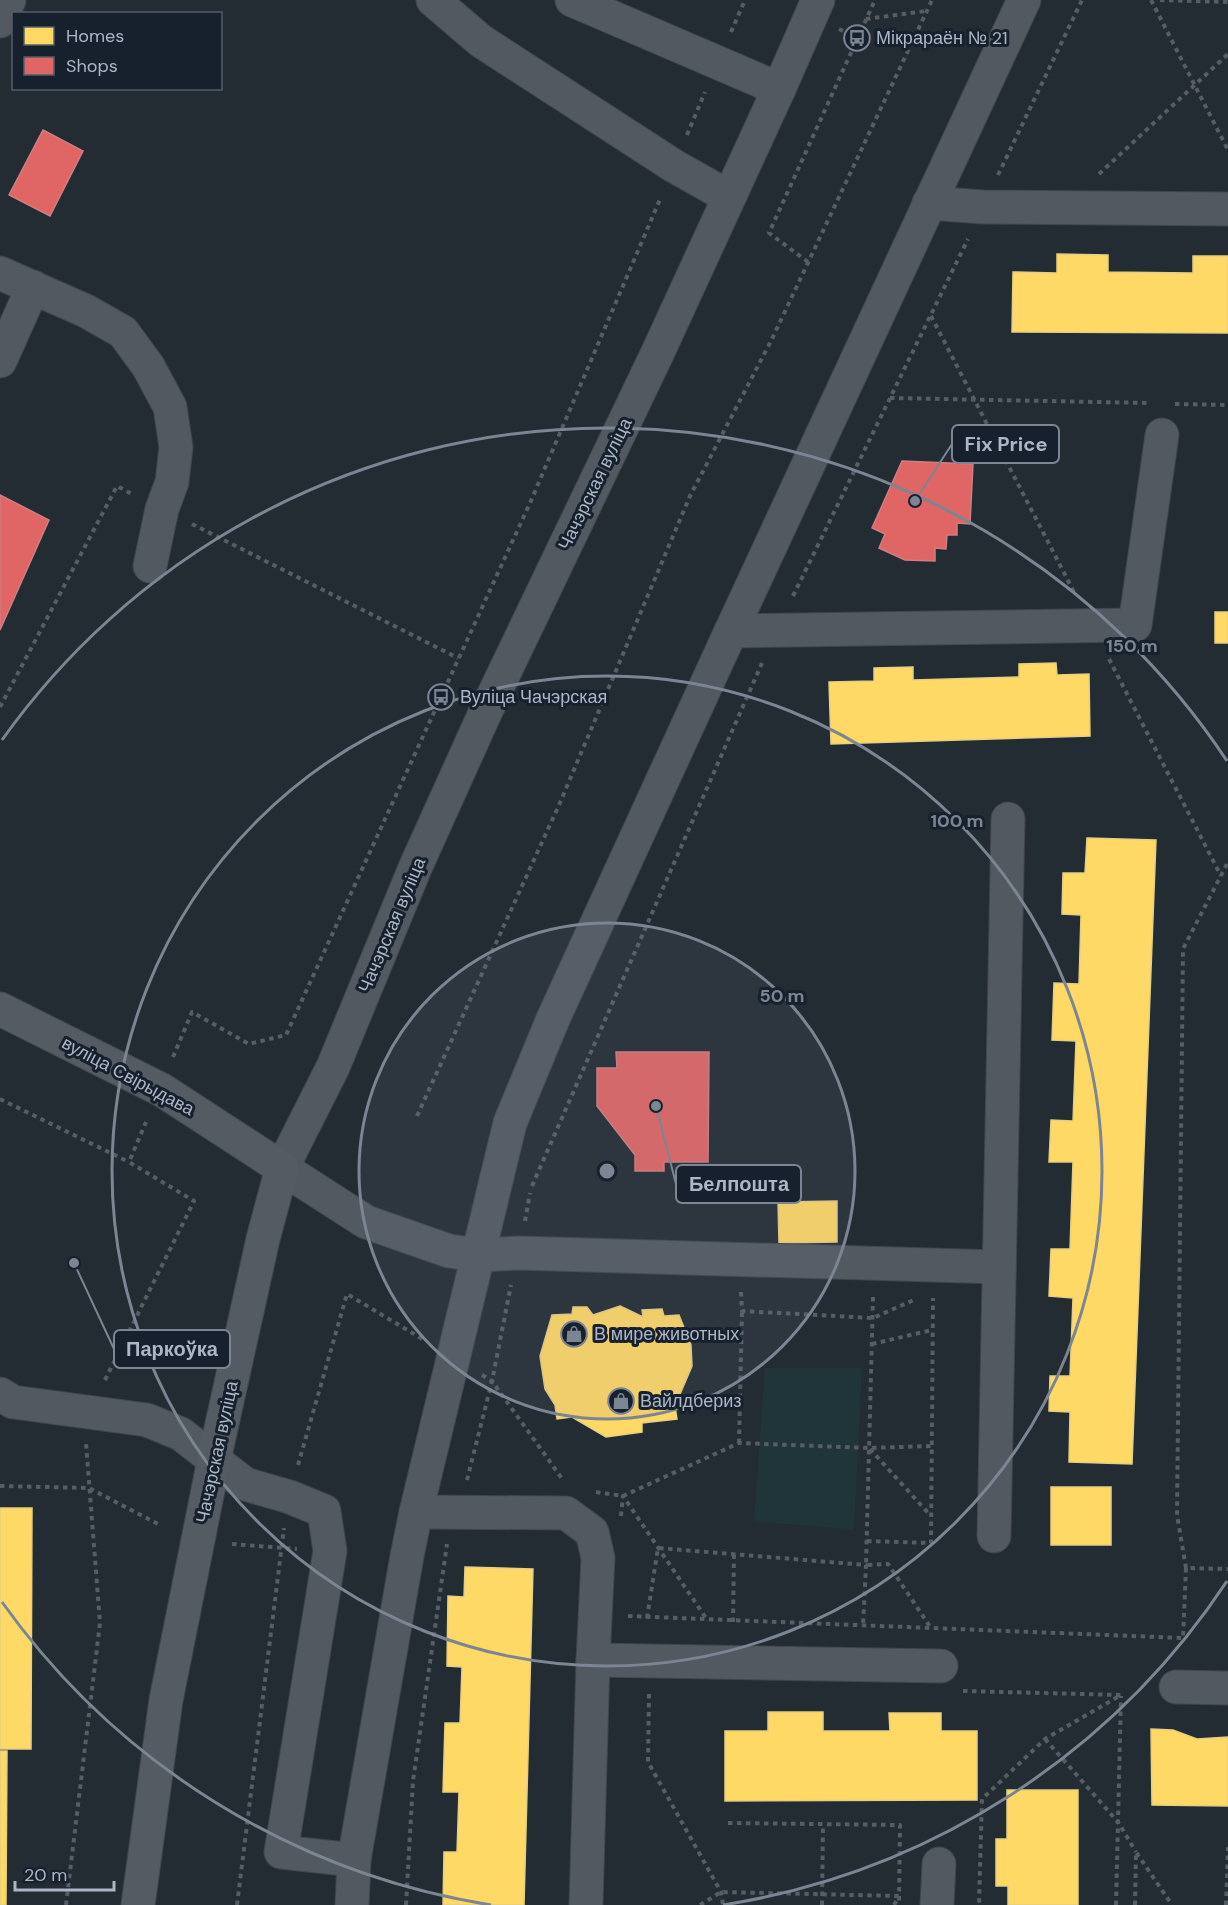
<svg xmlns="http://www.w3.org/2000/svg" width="1228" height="1905" font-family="'DM Sans',sans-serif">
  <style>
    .green { fill: #203539 }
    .homes { fill: #ffd966; stroke: #e6ce83; stroke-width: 1.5 }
    .shops { fill: #e06666; stroke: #d07e83; stroke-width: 1.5 }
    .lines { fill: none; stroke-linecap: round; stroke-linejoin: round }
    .minor-casing { stroke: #40454b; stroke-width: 35 }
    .major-casing { stroke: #40474f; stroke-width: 35 }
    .path { stroke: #565d63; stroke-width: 4; stroke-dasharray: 4.5 4.5; stroke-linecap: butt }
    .minor { stroke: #535961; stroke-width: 33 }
    .major { stroke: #555b63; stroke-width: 33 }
    .ring { fill: none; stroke: #7b8593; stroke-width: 3 }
    .labels { text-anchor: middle; stroke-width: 6; stroke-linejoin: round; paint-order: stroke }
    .poi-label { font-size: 18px; fill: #abb6c6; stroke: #17212d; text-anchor: start }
    .street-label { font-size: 18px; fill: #abb6c6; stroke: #17212d }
    .centre { fill: #7b8593; stroke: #17212d; stroke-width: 3 }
    .ring-label { font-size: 18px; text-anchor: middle; font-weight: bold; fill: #7b8593; stroke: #17212d; stroke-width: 6; stroke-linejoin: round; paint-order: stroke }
    .leader { fill: none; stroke: #7b8593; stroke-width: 2 }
    .callout-dot { fill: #7b8593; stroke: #17212d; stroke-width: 2 }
    .callout { fill: #17212d; stroke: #7b8593; stroke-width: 2 }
    .callout-label { font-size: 20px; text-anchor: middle; font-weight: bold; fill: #abb6c6 }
  </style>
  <rect width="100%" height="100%" fill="#232b33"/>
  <path class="green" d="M 765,1368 L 862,1368 L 854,1530 L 754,1521 Z"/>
  <g class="homes">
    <path d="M 1057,254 L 1108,255 L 1108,272 L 1193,273 L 1193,256 L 1228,256 L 1228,333 L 1012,332 L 1013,272 L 1057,273 Z"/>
    <rect x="1215" y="612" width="13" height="31"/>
    <path d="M 1056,663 L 1057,675 L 1089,674 L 1090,736 L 831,744 L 829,682 L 874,681 L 874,668 L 913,667 L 913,680 L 1019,677 L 1019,664 Z"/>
    <path d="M 1087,838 L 1156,840 L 1132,1464 L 1069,1462 L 1070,1412 L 1049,1411 L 1050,1376 L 1070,1376 L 1073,1298 L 1049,1296 L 1051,1249 L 1070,1249 L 1073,1162 L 1049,1162 L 1051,1120 L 1073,1121 L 1076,1041 L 1052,1040 L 1054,983 L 1079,984 L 1081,915 L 1062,914 L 1063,873 L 1085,873 Z"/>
    <path d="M 837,1201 L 837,1242 L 779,1243 L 778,1202 Z"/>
    <path d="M 620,1306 L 643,1317 L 642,1310 L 662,1309 L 664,1316 L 679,1315 L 691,1345 L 692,1366 L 675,1406 L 677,1419 L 642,1423 L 642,1432 L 606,1437 L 572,1417 L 557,1419 L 555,1405 L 545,1389 L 540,1356 L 552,1315 L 572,1314 L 573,1307 L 587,1307 L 593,1315 Z"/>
    <rect x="1051" y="1487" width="60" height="58"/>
    <path d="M 0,1508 L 32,1508 L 31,1749 L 0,1749 Z"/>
    <path d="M 465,1567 L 533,1569 L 524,1905 L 443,1905 L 444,1852 L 457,1852 L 459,1792 L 443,1792 L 445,1723 L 460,1723 L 462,1667 L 447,1666 L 448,1596 L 464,1597 Z"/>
    <path d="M 768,1712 L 823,1712 L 823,1731 L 890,1731 L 889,1713 L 941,1713 L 941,1731 L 977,1731 L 977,1800 L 725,1801 L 725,1731 L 768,1731 Z"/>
    <path d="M 1151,1729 L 1173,1730 L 1197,1739 L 1228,1737 L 1228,1806 L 1152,1805 Z"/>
    <path d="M 0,1751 L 7,1751 L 6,1905 L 0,1905 Z"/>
    <path d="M 1007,1790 L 1078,1790 L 1078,1905 L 1008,1905 L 1008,1886 L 996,1886 L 996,1839 L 1007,1839 Z"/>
  </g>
  <g class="shops">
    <path d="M 43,130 L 83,151 L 50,216 L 9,195 Z"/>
    <path d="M 902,461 L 973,464 L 970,524 L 957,523 L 957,535 L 947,535 L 946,549 L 935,548 L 935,561 L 905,560 L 879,548 L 885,534 L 872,528 Z"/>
    <path d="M 0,495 L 49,520 L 0,630 Z"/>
    <path d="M 616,1052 L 709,1052 L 708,1162 L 664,1162 L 664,1171 L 635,1171 L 635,1155 L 597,1106 L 597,1068 L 617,1068 Z"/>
  </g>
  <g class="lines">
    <g class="minor-casing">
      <g id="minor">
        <path d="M 433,0 L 481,41 L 674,166 L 729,197"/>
        <path d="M 572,0 L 779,89"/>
        <path d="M 818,0 L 779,89 L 658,352 L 485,713 L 415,868 L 333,1067 L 282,1168 L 366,1222 L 449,1251 L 477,1255 L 519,1253 L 999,1267"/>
        <path d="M 1024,0 L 731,631 L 1135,625 L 1162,435"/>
        <path d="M 0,21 L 9,0"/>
        <path d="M 929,203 L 983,207 L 1228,209"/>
        <path d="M 0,273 L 86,311 L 123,332 L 148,366 L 170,407 L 176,447 L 172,482 L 162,509 L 150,566"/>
        <path d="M 0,361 L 33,287"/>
        <path d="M 0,1394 L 13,1402 L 147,1420 L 181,1434 L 245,1484 L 290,1497 L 324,1511 L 330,1551 L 281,1852 L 354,1860"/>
        <path d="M 994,1536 L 1008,819"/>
        <path d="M 593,1660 L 941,1666"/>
        <path d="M 1176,1687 L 1228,1688"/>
        <path d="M 352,1905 L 354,1860 L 407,1556 L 416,1512"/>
        <path d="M 586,1905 L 593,1660 L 598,1558 L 592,1532 L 566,1513 L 416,1512 L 510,1123 L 553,1019 L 731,631"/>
        <path d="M 937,1905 L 939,1864"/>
      </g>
    </g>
    <g class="major-casing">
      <path id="major" d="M 0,1009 L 162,1090 L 282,1168 L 263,1239 L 214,1460 L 166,1700 L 138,1905"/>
    </g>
    <g class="path">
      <path d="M 1151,0 L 1228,150"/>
      <path d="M 1160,0 L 1228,2"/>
      <path d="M 866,19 L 926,11"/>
      <path d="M 839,29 L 857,38"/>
      <path d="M 731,32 L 745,0"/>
      <path d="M 687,135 L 705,92"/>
      <path d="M 1099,174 L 1228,54"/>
      <path d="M 998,175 L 1082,0"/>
      <path d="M 808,262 L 769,233 L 875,0"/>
      <path d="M 931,316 L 1075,594"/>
      <path d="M 890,398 L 1150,403"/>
      <path d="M 1175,404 L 1228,405"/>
      <path d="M 192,524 L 458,658"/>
      <path d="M 793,596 L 968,239"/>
      <path d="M 1109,659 L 1221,876"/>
      <path d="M 441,697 L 454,701"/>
      <path d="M 0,707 L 117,486 L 132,494"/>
      <path d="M 173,1057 L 192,1012 L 249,1044 L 286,1035 L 530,503 L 661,197"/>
      <path d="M 0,1099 L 129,1162"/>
      <path d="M 417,1116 L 559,805 L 690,496 L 771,341 L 932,0"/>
      <path d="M 532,1186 L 762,663"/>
      <path d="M 525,1221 L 530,1193"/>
      <path d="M 741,1292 L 742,1311 L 873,1318 L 916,1299"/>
      <path d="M 873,1297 L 866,1565 L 888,1564 L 931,1628"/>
      <path d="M 872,1344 L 932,1330"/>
      <path d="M 482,1375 L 492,1381 L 563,1480"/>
      <path d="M 105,1380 L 194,1201 L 129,1162 L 146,1122"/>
      <path d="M 739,1443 L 742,1311"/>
      <path d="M 870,1449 L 931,1516"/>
      <path d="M 298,1465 L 347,1294 L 424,1340"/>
      <path d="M 467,1480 L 492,1381 L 511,1285"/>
      <path d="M 0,1486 L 89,1488 L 158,1524"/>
      <path d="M 596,1492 L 623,1496 L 739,1443 L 869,1448 L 932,1446"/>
      <path d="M 621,1516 L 623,1496 L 708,1621"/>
      <path d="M 867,1541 L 931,1543 L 933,1298"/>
      <path d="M 232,1544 L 297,1549"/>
      <path d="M 1186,1568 L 1177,1515 L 1183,949 L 1228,862"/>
      <path d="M 628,1616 L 1183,1638 L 1186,1568 L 1228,1569"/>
      <path d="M 647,1618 L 658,1548 L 866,1565 L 863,1626"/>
      <path d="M 733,1622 L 734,1554"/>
      <path d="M 963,1691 L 1121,1695 L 1045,1739 L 982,1799 L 979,1905"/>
      <path d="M 649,1694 L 648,1762 L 721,1892 L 723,1905"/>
      <path d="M 1045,1739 L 1118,1822 L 1136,1852"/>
      <path d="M 728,1823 L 900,1825 L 899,1905"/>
      <path d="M 66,1905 L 100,1623 L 86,1443"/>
      <path d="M 237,1905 L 284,1528"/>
      <path d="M 406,1905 L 413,1781 L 447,1544"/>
      <path d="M 700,1905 L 721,1892 L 899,1896"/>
      <path d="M 822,1905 L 823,1824"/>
      <path d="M 894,1905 L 899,1897"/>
      <path d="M 1116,1905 L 1121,1696"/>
      <path d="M 1135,1905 L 1136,1852 L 1172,1905"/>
      <path d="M 1226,1905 L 1228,1847"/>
    </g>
    <use href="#minor" class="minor"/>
    <use href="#major" class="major"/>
  </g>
  <circle cx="607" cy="1171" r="248" fill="#7b8593" fill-opacity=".12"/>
  <g class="ring">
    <circle cx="607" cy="1171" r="248"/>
    <circle cx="607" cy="1171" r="495"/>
    <path d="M1227 1581A743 743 0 0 1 723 1905M491 1905A743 743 0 0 1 2 1602M2 740A743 743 0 0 1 1227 761"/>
  </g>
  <defs>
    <g id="bus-ring" transform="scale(1.35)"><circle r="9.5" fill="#17212d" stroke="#7b8593" stroke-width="1.5"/><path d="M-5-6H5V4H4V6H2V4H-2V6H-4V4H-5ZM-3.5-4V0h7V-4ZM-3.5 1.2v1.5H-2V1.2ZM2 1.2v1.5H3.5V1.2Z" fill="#7b8593"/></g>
    <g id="shop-ring" transform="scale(1.35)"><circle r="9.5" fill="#17212d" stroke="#7b8593" stroke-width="1.5"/><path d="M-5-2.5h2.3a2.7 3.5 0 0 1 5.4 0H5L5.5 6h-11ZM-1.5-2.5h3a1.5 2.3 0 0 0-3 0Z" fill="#7b8593"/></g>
  </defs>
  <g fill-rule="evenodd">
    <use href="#bus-ring" x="857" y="38"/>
    <use href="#bus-ring" x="441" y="697"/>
    <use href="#shop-ring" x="574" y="1334"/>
    <use href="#shop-ring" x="621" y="1401"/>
  </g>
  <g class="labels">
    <g class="poi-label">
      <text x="876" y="44">Мікрараён № 21</text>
      <text x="460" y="703">Вуліца Чачэрская</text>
      <text x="594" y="1340">В мире животных</text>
      <text x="640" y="1407">Вайлдбериз</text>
    </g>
    <g class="street-label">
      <text transform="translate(595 484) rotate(-64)" y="6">Чачэрская вуліца</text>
      <text transform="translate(392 925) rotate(-67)" y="6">Чачэрская вуліца</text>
      <text transform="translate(128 1076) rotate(28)" y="6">вуліца Свірыдава</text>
      <text transform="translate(217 1452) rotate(-78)" y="6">Чачэрская вуліца</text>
    </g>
  </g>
  <circle cx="607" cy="1171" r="9" class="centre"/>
  <g class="ring-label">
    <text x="1132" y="652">150 m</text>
    <text x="957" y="827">100 m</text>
    <text x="782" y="1002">50 m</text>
  </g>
  <path class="leader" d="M915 501L952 444M656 1106L676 1184M74 1263L114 1349"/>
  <g class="callout-dot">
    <circle cx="915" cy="501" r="6"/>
    <circle cx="656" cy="1106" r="6"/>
    <circle cx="74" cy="1263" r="6"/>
  </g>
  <g class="callout">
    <rect x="952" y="425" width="107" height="38" rx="6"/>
    <rect x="676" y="1165" width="125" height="38" rx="6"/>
    <rect x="114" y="1330" width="116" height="38" rx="6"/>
  </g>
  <g class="callout-label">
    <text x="1006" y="451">Fix Price</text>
    <text x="739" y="1191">Белпошта</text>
    <text x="172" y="1356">Паркоўка</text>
  </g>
  <rect x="12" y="12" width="210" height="78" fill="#17212d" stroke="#525d6a" stroke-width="1.5"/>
  <rect x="24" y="27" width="30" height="18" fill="#ffd966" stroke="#525d6a" stroke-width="1.5"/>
  <text x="66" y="42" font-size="18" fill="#abb6c6">Homes</text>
  <rect x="24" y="57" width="30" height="18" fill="#e06666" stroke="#525d6a" stroke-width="1.5"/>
  <text x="66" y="72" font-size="18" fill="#abb6c6">Shops</text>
  <path d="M15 1881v9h99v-9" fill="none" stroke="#abb6c6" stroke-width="3"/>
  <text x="24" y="1881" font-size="18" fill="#abb6c6" stroke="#17212d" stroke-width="4.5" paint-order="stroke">20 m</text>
</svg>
